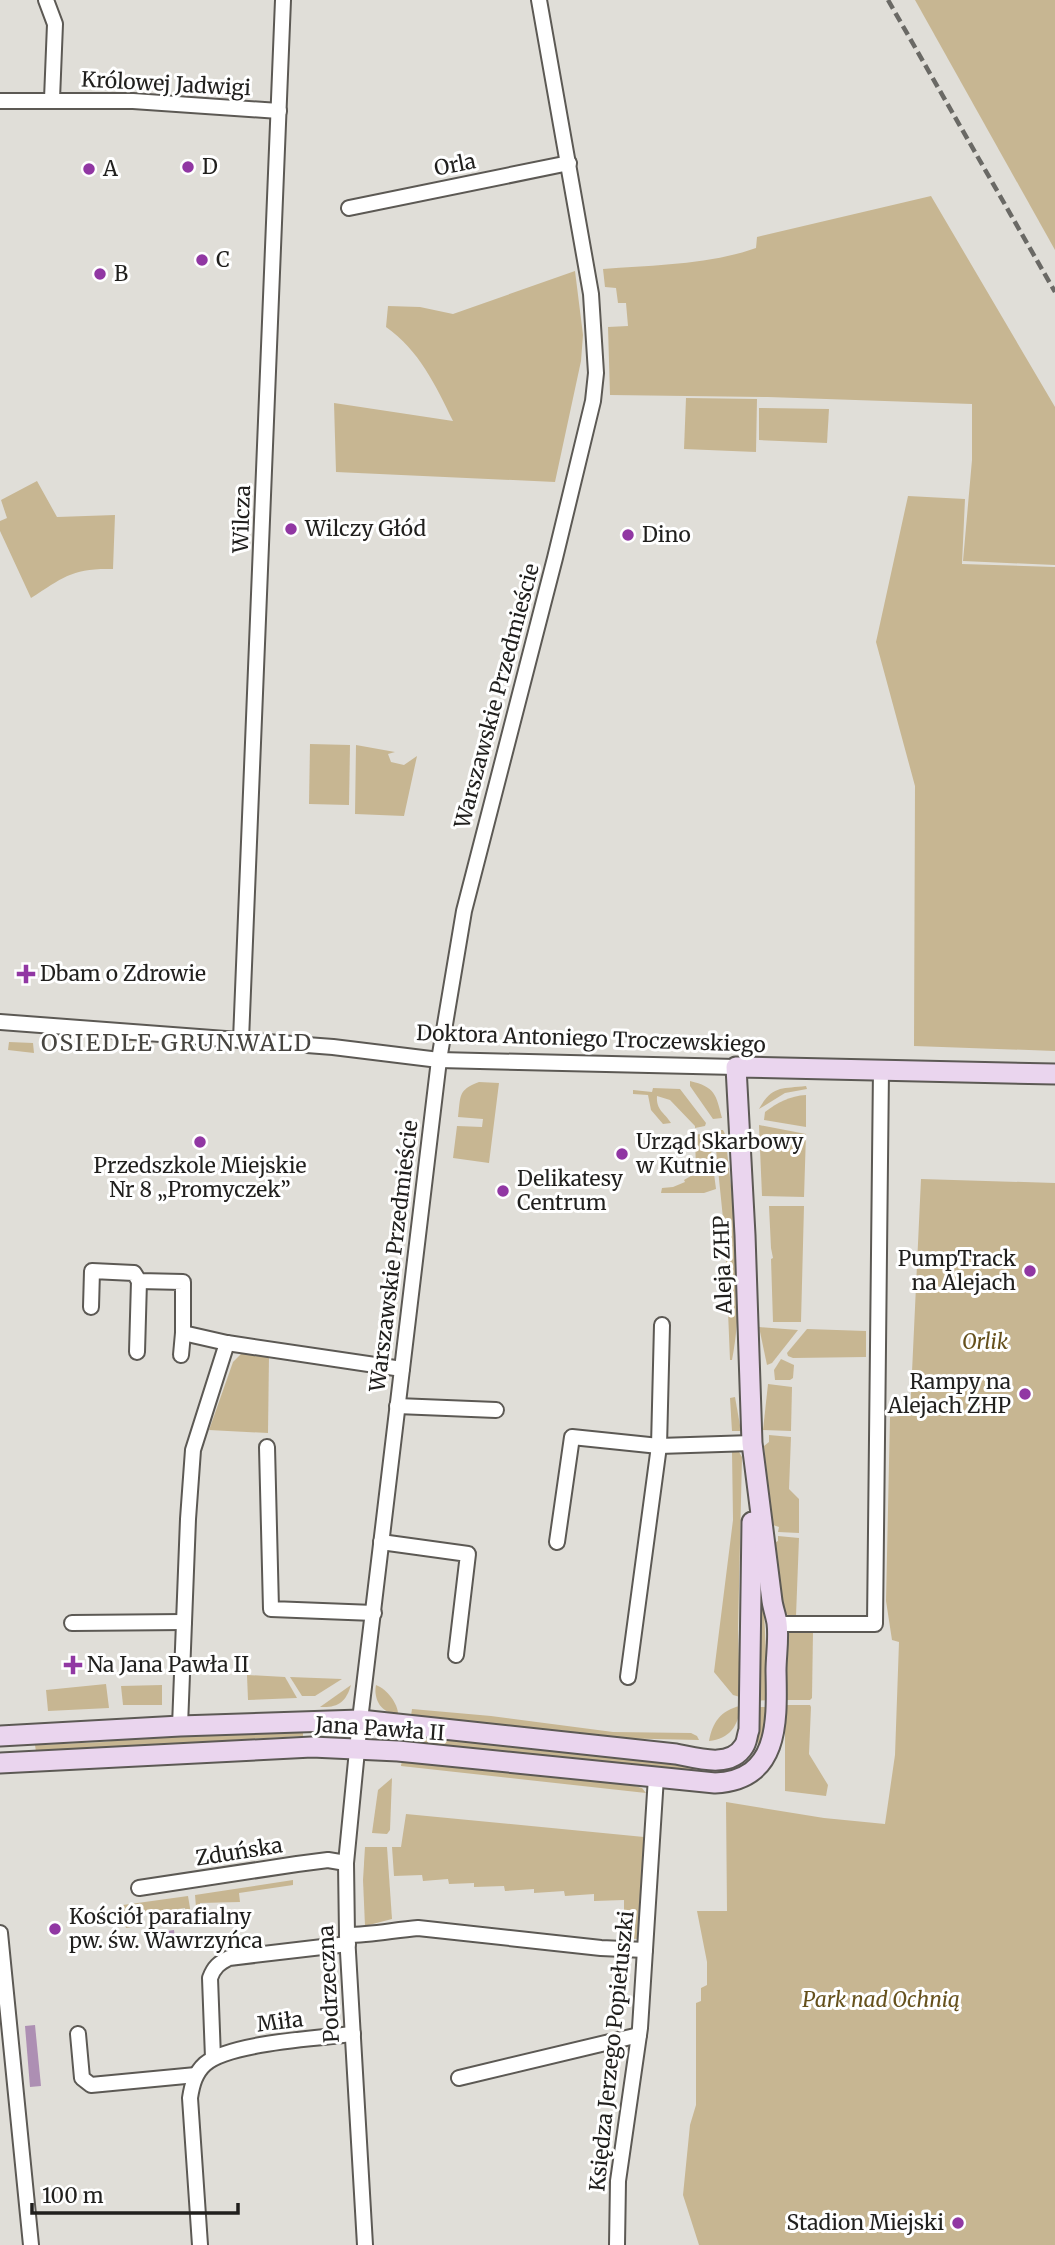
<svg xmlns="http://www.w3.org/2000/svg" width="1055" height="2245" font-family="Merriweather,serif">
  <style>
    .green { fill: #c7b692 }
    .water { fill: #ad8fb3 }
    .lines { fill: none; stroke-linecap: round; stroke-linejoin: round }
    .street-casing { stroke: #5c5954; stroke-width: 18 }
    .secondary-casing { stroke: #5c5954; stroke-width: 23 }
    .street { stroke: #fff; stroke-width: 14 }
    .secondary { stroke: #ead5ee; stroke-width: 19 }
    .rail { stroke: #6a6965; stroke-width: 4.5; stroke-dasharray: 10 5; stroke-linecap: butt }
    .poi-dot { fill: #9137a3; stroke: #fff; stroke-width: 2.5 }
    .labels { text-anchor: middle; stroke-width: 6; stroke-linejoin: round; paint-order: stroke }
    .street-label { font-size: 21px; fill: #201f1d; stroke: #fff }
    .poi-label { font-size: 21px; fill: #201f1d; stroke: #fff; text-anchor: start }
    .park-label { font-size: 21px; font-style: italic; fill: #66511d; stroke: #fff }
    .neighbourhood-label { font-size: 23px; letter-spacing: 2px; fill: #474540; stroke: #fff }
  </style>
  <rect width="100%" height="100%" fill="#e0ded8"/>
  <g class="green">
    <path d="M 915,0 L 1055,0 L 1055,250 Z"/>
    <path d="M 931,196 L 1055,407 L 1055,565 L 963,561 L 972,460 L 972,404 L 768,397 L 610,395 L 608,327 L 628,326 L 626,303 L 618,303 L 616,288 L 605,287 L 603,269 C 653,265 708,265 756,248 L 757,237 Z"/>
    <path d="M 575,271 L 583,335 L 581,361 L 555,482 L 336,472 L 334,403 L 453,421 C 436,386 419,350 386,327 L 388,306 L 420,307 L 453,314 Z"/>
    <path d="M 686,398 L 757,399 L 756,452 L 684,449 Z"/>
    <path d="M 759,408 L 829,409 L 827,443 L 759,440 Z"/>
    <path d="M 37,481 L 57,517 L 115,515 L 113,569 C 72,568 64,577 31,598 L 0,531 L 0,521 L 7,518 L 1,500 Z"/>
    <path d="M 908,496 L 965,499 L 962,564 L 1055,567 L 1055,1051 L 914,1046 L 915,786 L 876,642 Z"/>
    <path d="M 310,744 L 350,745 L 349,805 L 309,804 Z"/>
    <path d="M 356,745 L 395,752 L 388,754 L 391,762 L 404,765 L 417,756 L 404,816 L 355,814 Z"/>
    <path d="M 9,1042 L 33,1043 L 34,1053 L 8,1050 Z"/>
    <path d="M 690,1081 C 715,1087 716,1094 722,1118 L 713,1119 L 690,1086 Z"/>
    <path d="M 479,1082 L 499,1083 L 489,1163 L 453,1158 L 457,1126 L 482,1127 L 483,1119 L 458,1117 C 461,1097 457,1090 479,1082 Z"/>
    <path d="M 806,1086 L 807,1089 L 785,1093 L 759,1109 C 772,1085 782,1089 806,1086 Z"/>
    <path d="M 653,1088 L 680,1089 L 706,1123 L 705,1126 L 695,1128 L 695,1126 L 670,1100 L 657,1096 C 656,1110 664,1112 671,1123 L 663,1124 L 651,1110 L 648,1095 L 633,1094 L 633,1090 L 652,1092 Z"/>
    <path d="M 806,1095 L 806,1127 L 764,1120 L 765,1112 C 778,1102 790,1096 806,1095 Z"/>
    <path d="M 759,1125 L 806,1134 L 804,1197 L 762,1196 Z"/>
    <path d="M 714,1130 L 723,1130 L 725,1134 C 733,1206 746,1289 732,1360 L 730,1360 L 725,1238 Z"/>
    <path d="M 695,1134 L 709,1135 L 716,1189 L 704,1193 L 661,1193 L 662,1188 L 673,1187 L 685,1182 L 684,1180 L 696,1173 Z"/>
    <path d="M 921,1179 L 1055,1183 L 1055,2245 L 699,2245 L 683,2195 L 690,2125 L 696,2105 L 696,2003 L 701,2001 L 701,1988 L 707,1985 L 707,1962 L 697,1911 L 727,1911 L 726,1802 L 824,1818 L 885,1824 L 895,1755 L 899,1642 L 892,1640 L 886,1601 L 890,1417 L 910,1415 Z"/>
    <path d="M 769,1206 L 804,1206 L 801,1322 L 773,1322 L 771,1259 L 773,1258 L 771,1248 Z"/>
    <path d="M 759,1327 L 798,1330 L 772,1363 L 767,1365 Z"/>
    <path d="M 807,1329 L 866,1331 L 866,1357 L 793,1358 L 788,1356 L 787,1353 Z"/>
    <path d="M 244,1351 L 269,1355 L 268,1433 L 209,1430 L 233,1362 Z"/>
    <path d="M 781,1359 L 794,1365 L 793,1378 L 790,1380 L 775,1380 L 774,1370 Z"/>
    <path d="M 768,1384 L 792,1387 L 791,1431 L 763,1430 Z"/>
    <path d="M 735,1397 L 741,1431 L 732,1431 L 730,1398 Z"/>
    <path d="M 769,1435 L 791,1437 L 789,1489 L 799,1499 L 799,1533 L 778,1532 L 779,1527 L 770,1524 L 764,1446 L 769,1442 Z"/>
    <path d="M 732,1451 L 739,1452 L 742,1457 L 738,1630 L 740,1697 L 733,1695 L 714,1672 L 733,1520 Z"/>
    <path d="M 778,1536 L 799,1538 L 796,1616 L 789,1616 L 779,1607 L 772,1544 L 778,1541 Z"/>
    <path d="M 760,1605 L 764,1610 L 768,1700 L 756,1701 Z"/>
    <path d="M 785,1630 L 813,1631 L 812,1698 L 810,1700 L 785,1700 Z"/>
    <path d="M 247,1675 L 285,1677 L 297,1698 L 248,1700 Z"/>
    <path d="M 290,1677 L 342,1679 L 315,1696 L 302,1696 Z"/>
    <path d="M 106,1684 L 109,1708 L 48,1711 L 46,1690 Z"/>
    <path d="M 162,1685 L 162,1705 L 123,1705 L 121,1686 Z"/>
    <path d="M 351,1685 C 346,1702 338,1708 320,1707 Z"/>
    <path d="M 376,1685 C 387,1689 398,1704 398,1714 C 382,1714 373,1700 376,1685 Z"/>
    <path d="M 785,1705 L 810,1705 L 811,1707 L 809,1754 L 828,1785 L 826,1796 L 785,1791 Z"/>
    <path d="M 740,1706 C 739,1726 729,1739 709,1741 C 712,1723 721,1710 740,1706 Z"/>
    <path d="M 757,1707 L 768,1707 L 768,1725 L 758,1751 Z"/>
    <path d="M 412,1709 L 491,1716 L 613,1732 L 691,1733 L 697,1736 L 699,1740 L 610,1738 L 411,1716 Z"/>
    <path d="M 303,1730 L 303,1736 L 233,1740 L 213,1744 L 36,1752 L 35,1745 L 104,1742 L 169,1733 Z"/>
    <path d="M 406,1733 L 696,1765 L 696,1771 C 599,1759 502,1753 405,1744 Z"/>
    <path d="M 402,1759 L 635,1786 L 642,1788 L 646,1793 L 401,1766 Z"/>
    <path d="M 392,1778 L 390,1830 L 387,1834 L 372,1833 L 378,1790 Z"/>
    <path d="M 406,1814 L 644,1837 L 637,1939 L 624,1938 L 624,1900 L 594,1901 L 594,1894 L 565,1896 L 564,1891 L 534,1893 L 534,1889 L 505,1891 L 504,1886 L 474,1887 L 474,1883 L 449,1884 L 448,1879 L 423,1881 L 422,1875 L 394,1876 L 392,1847 L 401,1847 Z"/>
    <path d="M 365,1847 L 387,1847 L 392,1919 L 365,1926 L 363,1880 Z"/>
    <path d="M 293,1880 L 293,1885 L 239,1893 L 240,1902 L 200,1903 L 201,1919 L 197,1919 L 195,1895 Z"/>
    <path d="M 188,1896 L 192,1920 L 187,1921 L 185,1908 L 178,1909 L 179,1921 L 175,1922 L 173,1910 L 168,1911 L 169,1923 L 164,1923 L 162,1911 L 152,1912 L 153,1925 L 148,1925 L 147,1913 L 142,1913 L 143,1926 L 137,1927 L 135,1914 L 131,1915 L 132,1927 L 126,1928 L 123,1905 Z"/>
  </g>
  <g class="water">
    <path d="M 174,1930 L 175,1938 L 148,1942 L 147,1934 Z"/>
    <path d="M 35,2025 L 41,2086 L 30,2087 L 25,2026 Z"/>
  </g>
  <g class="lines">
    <g class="street-casing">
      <g id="street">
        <path d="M 46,0 L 55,24 L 52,99"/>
        <path d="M 0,101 L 133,101 L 279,111"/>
        <path d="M 349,208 L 569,163"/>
        <path d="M 0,1022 L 333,1047 L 439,1060 L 736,1067"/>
        <path d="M 241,1040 L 283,0"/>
        <path d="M 91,1307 L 92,1271 L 134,1273 L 139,1281 L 183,1282 L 183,1333 L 227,1343 L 402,1369"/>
        <path d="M 137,1352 L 139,1281"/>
        <path d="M 181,1355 L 183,1333"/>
        <path d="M 397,1406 L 496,1410"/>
        <path d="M 267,1447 L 271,1609 L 374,1613"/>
        <path d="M 381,1542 L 468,1554 L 456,1655"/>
        <path d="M 557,1542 L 572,1437 L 659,1446 L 752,1443"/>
        <path d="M 72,1623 L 184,1622"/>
        <path d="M 777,1624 L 875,1624 L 881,1069"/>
        <path d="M 628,1677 L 659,1446 L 662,1325"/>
        <path d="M 180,1726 L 188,1519 L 193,1450 L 227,1343"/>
        <path d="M 139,1888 L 297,1864 L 328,1860 L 346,1863"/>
        <path d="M 0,1933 L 31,2245"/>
        <path d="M 347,1935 C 371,1935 394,1930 418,1928 L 601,1948 L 645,1950"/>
        <path d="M 78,2034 L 82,2078 L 91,2085 L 196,2075"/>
        <path d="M 213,2058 L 210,1978 C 214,1967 219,1963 229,1958 L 348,1944"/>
        <path d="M 459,2078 L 639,2035"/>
        <path d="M 200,2245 L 190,2098 C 192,2085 195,2073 205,2064 C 229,2043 319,2038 353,2034"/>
        <path d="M 365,2245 L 347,1935 L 346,1863 L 360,1720 L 439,1060 L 464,911 L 555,558 L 593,401 L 596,373 L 591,294 L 539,0"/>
        <path d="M 617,2245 L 618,2181 L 640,2028 L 656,1777"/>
      </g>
    </g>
    <g class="secondary-casing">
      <g id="secondary">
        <path d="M 0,1736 L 180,1726 L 360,1720 L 676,1754 C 697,1758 730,1769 744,1746 C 747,1742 747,1735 749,1730 L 752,1522"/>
        <path d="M 0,1763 L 312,1747 L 398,1751 L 715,1783 C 780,1780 777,1721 776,1671 C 776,1656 779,1638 777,1623 C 776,1616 773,1608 772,1601 L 752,1443 L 745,1235 L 736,1067 L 1055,1074"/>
      </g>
    </g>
    <use href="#street" class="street"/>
    <use href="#secondary" class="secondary"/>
    <path class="rail" d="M 888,0 L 1055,292"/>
  </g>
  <g class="poi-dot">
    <circle cx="188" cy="167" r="7"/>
    <circle cx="89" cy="169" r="7"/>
    <circle cx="202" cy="260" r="7"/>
    <circle cx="100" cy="274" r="7"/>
    <circle cx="291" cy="529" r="7"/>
    <circle cx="628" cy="535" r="7"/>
    <path d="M22.5 963.5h7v7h7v7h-7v7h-7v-7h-7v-7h7z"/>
    <circle cx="200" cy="1142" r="7"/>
    <circle cx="622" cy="1154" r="7"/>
    <circle cx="503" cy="1191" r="7"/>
    <circle cx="1030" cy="1271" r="7"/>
    <circle cx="1025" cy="1394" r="7"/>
    <path d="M69.5 1654.5h7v7h7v7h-7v7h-7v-7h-7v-7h7z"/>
    <circle cx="55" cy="1929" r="7"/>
    <circle cx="958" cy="2223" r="7"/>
  </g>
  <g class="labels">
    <g class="street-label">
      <text transform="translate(166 84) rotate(3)" y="7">Królowej Jadwigi</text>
      <text transform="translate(455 165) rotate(-11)" y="7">Orla</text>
      <text transform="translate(242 519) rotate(-88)" y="7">Wilcza</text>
      <text transform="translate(497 696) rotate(-75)" y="7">Warszawskie Przedmieście</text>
      <text transform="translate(591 1039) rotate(2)" y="7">Doktora Antoniego Troczewskiego</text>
      <text transform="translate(394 1256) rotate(-83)" y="7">Warszawskie Przedmieście</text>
      <text transform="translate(723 1265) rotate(-92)" y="7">Aleja ZHP</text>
      <text transform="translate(380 1729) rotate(4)" y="7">Jana Pawła II</text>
      <text transform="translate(239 1852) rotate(-9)" y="7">Zduńska</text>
      <text transform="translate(329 1984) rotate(-93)" y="7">Podrzeczna</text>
      <text transform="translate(280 2022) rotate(-7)" y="7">Miła</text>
      <text transform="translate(612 2051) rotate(-84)" y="7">Księdza Jerzego Popiełuszki</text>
    </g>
    <g class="poi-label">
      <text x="202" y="174">D</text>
      <text x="103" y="176">A</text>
      <text x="216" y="267">C</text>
      <text x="114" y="281">B</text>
      <text x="305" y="536">Wilczy Głód</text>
      <text x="642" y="542">Dino</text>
      <text x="40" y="981">Dbam o Zdrowie</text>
      <text x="636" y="1149">Urząd Skarbowy<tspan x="636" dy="24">w Kutnie</tspan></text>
      <text x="200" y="1173" text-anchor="middle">Przedszkole Miejskie<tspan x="200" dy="24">Nr 8 „Promyczek”</tspan></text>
      <text x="517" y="1186">Delikatesy<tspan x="517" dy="24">Centrum</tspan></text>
      <text x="1016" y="1266" text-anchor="end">PumpTrack<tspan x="1016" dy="24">na Alejach</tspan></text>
      <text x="1011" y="1389" text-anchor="end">Rampy na<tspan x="1011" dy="24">Alejach ZHP</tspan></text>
      <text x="87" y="1672">Na Jana Pawła II</text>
      <text x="69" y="1924">Kościół parafialny<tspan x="69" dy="24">pw. św. Wawrzyńca</tspan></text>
      <text x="944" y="2230" text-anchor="end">Stadion Miejski</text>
    </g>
    <g class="park-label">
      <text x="985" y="1349">Orlik</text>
      <text x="881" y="2007">Park nad Ochnią</text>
    </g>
    <g class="neighbourhood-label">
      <text x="177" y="1051">OSIEDLE GRUNWALD</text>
    </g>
  </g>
  <path d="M32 2203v10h206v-10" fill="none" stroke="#201f1d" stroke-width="3.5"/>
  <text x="42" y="2203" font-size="21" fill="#201f1d" stroke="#ffffff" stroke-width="5" paint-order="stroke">100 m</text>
</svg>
